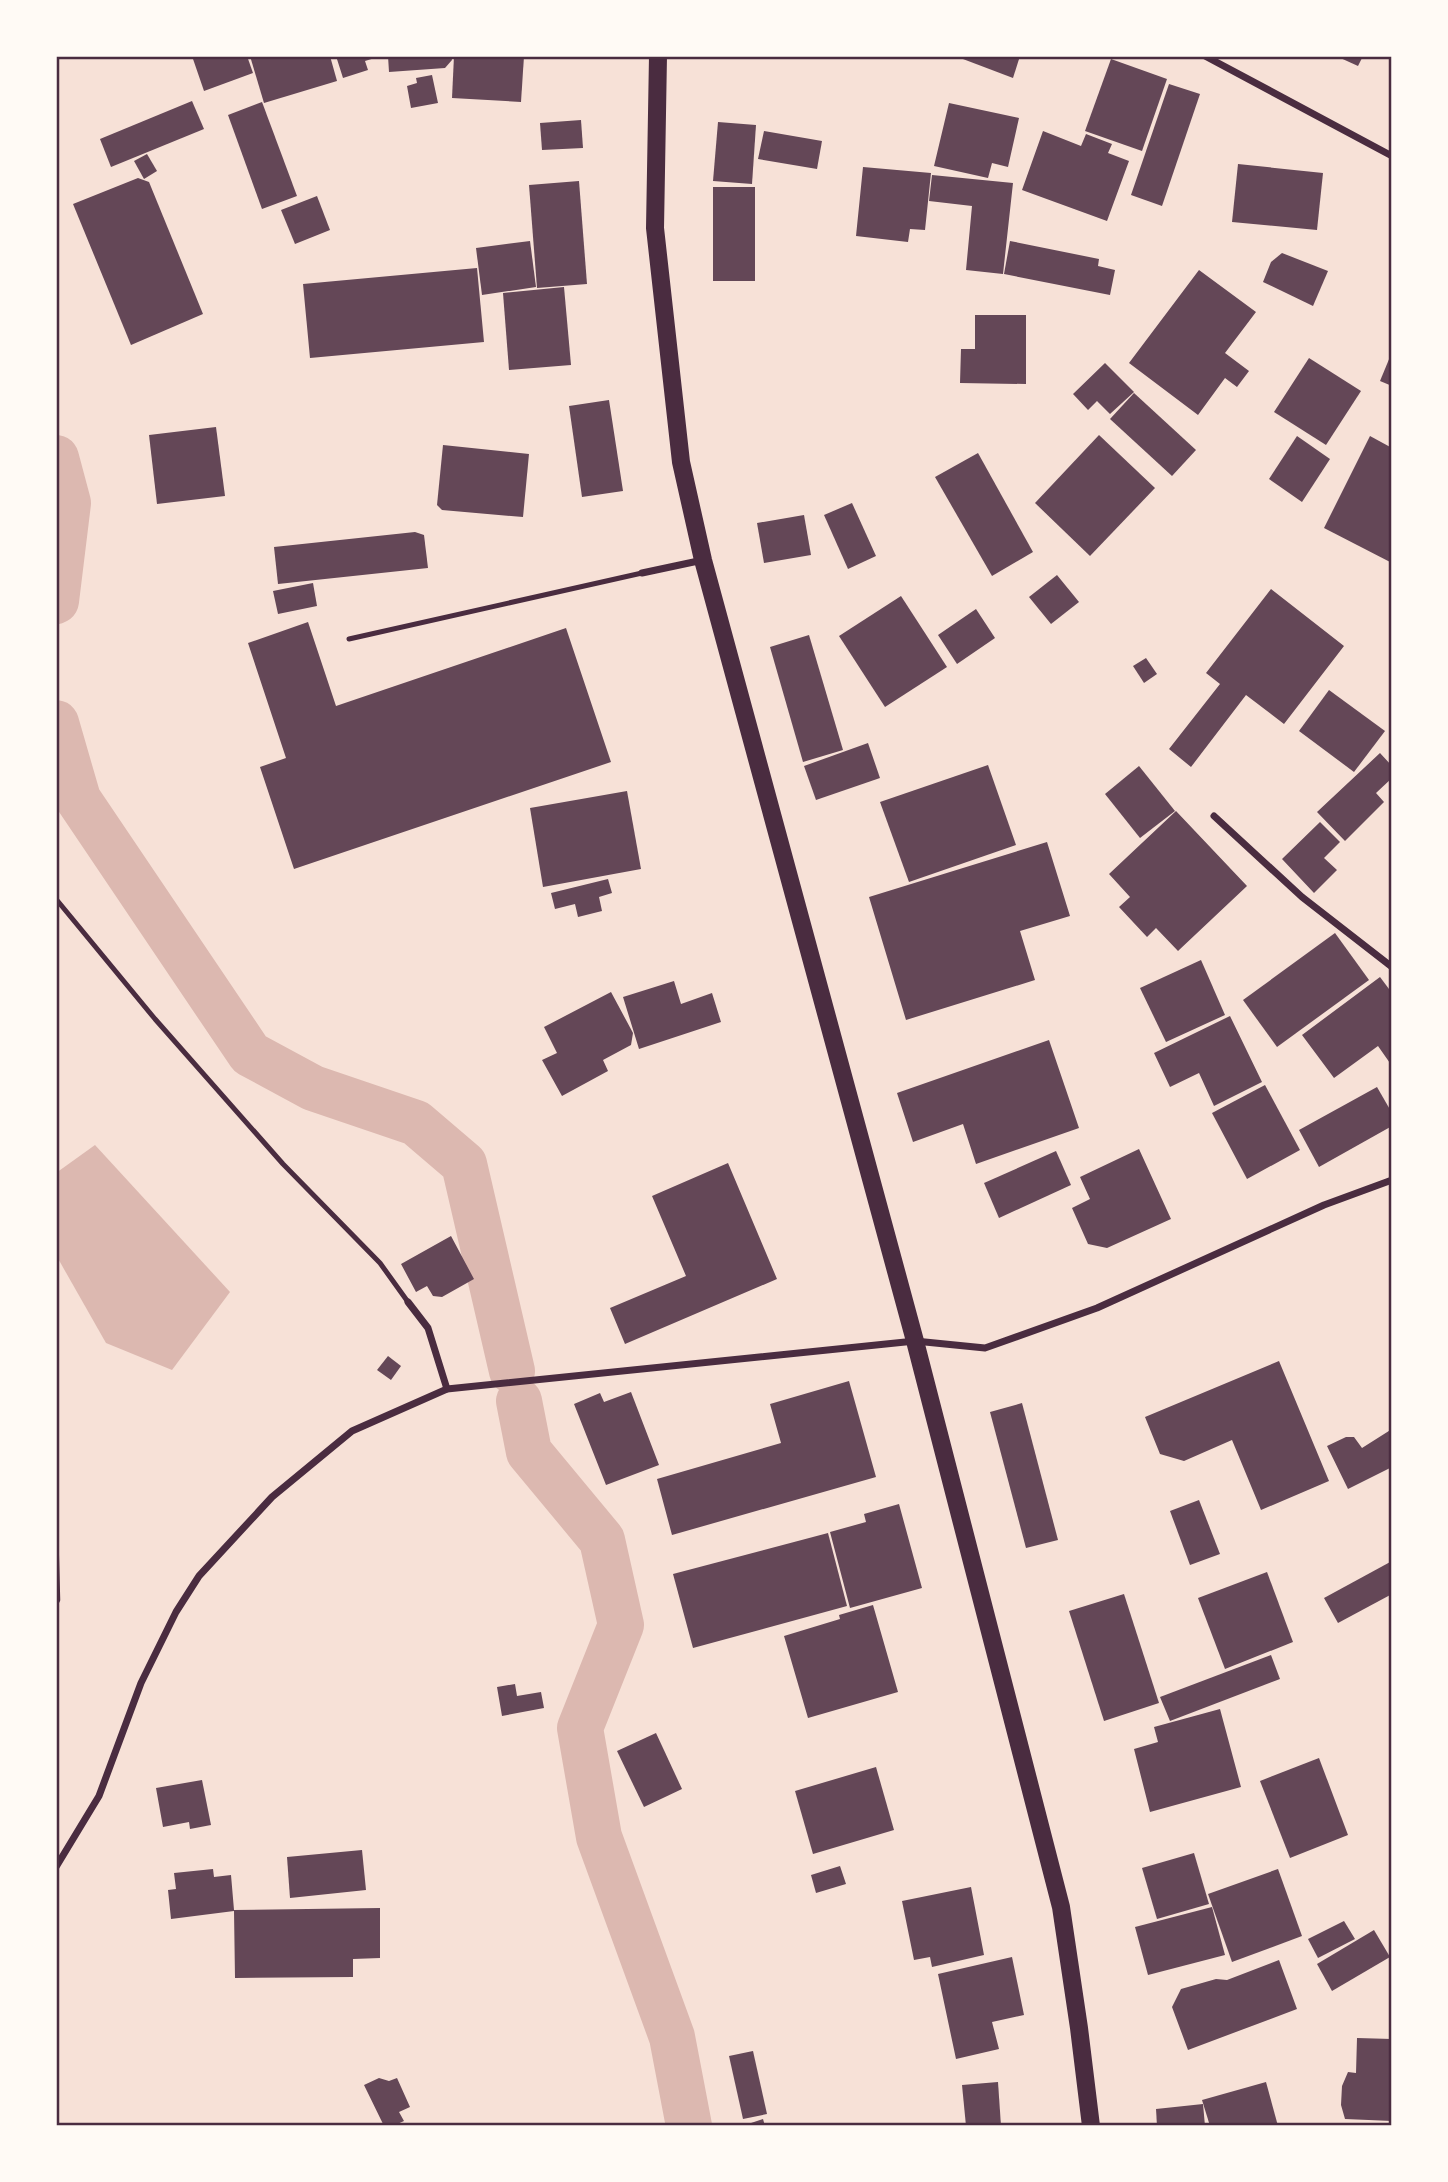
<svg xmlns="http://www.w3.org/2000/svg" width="1448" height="2182" font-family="'Noto Sans',sans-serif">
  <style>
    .water { fill: #dcb8b0 }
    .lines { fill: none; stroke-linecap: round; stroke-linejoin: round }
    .canal { stroke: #dcb8b0; stroke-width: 46 }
    .building { fill: #644757 }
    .path { stroke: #4a2c40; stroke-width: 4.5 }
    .service { stroke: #4a2c40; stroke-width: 5 }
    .minor { stroke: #4a2c40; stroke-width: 7 }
    .primary { stroke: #4a2c40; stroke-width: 18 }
    .neatline { fill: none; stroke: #4a2c40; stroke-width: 2.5 }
  </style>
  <rect width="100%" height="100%" fill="#f7e1d7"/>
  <path class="water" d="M 95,1145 L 230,1292 L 172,1370 L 106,1343 L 56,1255 L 56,1173 Z"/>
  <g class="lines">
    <g class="canal">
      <path d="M 56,458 L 68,503 L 56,601"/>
      <path d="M 56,723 L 78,799 L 250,1054 L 313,1088 L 416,1123 L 464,1164 L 512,1371"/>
      <path d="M 519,1401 L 529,1452 L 602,1540 L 621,1625 L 580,1728 L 599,1837 L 672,2037 L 689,2126"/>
    </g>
  </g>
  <g class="building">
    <path d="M 192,56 L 247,56 L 253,73 L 204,91 Z"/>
    <path d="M 250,56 L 330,56 L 337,81 L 264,103 Z"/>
    <path d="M 336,56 L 378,56 L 378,57 L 365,61 L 368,70 L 343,78 Z"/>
    <path d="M 388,56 L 451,56 L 452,60 L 445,68 L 389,72 Z"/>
    <path d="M 454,56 L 524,56 L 521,102 L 452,98 Z"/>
    <path d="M 955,56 L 1020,56 L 1013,78 Z"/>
    <path d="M 1336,56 L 1363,56 L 1358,66 Z"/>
    <path d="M 1111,59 L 1167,79 L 1142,151 L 1085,131 Z"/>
    <path d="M 432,75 L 438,103 L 411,108 L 407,86 L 417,83 L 416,78 Z"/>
    <path d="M 1169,84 L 1200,94 L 1162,206 L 1131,195 Z"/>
    <path d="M 192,101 L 204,129 L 111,167 L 100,139 Z"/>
    <path d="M 262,102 L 297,196 L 262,209 L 228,115 Z"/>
    <path d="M 949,103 L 1019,118 L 1008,167 L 992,163 L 988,178 L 934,166 Z"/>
    <path d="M 581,120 L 583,148 L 542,150 L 540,123 Z"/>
    <path d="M 718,122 L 756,125 L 752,184 L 713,181 Z"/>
    <path d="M 764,131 L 822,141 L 817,169 L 758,159 Z"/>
    <path d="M 1043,131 L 1081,146 L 1086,134 L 1112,144 L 1108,153 L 1129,161 L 1107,221 L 1022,190 Z"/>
    <path d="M 147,154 L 157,171 L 144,179 L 134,161 Z"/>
    <path d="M 1238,164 L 1323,173 L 1317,230 L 1232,222 Z"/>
    <path d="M 863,167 L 931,173 L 925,230 L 910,229 L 908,242 L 856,236 Z"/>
    <path d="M 932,175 L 1013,183 L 1003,274 L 966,270 L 972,206 L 929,201 Z"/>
    <path d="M 138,178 L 149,182 L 203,314 L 131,345 L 73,204 Z"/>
    <path d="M 579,181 L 587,284 L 537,288 L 529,185 Z"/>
    <rect x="713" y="187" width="42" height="94"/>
    <path d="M 317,196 L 330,230 L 295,244 L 281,210 Z"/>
    <path d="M 530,241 L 536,287 L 482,295 L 476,248 Z"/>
    <path d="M 1010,241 L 1099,259 L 1098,266 L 1115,270 L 1110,295 L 1004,274 Z"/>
    <path d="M 1282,253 L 1328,271 L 1313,306 L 1263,282 L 1271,262 Z"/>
    <path d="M 477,268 L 484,342 L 310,358 L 303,284 Z"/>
    <path d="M 1199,270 L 1256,312 L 1225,353 L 1249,371 L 1237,387 L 1225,378 L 1198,415 L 1129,363 Z"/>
    <path d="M 564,287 L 571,365 L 509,370 L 503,293 Z"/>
    <path d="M 975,315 L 1026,315 L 1026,384 L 960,383 L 961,349 L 975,349 Z"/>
    <path d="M 1392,352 L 1392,386 L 1380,381 Z"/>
    <path d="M 1309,358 L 1361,391 L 1326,445 L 1274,412 Z"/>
    <path d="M 1105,363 L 1134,392 L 1110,414 L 1097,401 L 1088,410 L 1073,394 Z"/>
    <path d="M 1134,393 L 1196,450 L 1172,476 L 1110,419 Z"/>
    <path d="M 609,400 L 623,491 L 582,497 L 569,406 Z"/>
    <path d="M 216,427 L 225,496 L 157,504 L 149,435 Z"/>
    <path d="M 1099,435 L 1155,488 L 1090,556 L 1035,503 Z"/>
    <path d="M 1297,436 L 1330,459 L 1302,502 L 1269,479 Z"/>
    <path d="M 1370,436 L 1392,448 L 1392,563 L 1324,528 Z"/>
    <path d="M 443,445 L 529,454 L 523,517 L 442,510 L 437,505 Z"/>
    <path d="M 978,453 L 1033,552 L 992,576 L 935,477 Z"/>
    <path d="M 852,503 L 876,556 L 848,569 L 824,515 Z"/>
    <path d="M 804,515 L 811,555 L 764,563 L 757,523 Z"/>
    <path d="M 415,532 L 424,535 L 428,568 L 278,584 L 274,547 Z"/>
    <path d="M 1057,575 L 1079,602 L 1051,624 L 1029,597 Z"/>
    <path d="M 313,583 L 317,606 L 278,614 L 273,591 Z"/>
    <path d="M 1271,589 L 1344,646 L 1284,724 L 1246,695 L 1191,767 L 1169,749 L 1220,684 L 1206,673 Z"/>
    <path d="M 901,596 L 947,667 L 885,707 L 839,636 Z"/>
    <path d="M 976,609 L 995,638 L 957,664 L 938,635 Z"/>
    <path d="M 308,622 L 336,706 L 566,628 L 611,762 L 294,869 L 260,767 L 286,758 L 248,643 Z"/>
    <path d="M 809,635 L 843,750 L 803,762 L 770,647 Z"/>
    <path d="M 1146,658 L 1157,674 L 1144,683 L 1133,666 Z"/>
    <path d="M 1329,690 L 1385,731 L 1354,772 L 1299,731 Z"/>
    <path d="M 868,743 L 880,778 L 816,800 L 804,766 Z"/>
    <path d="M 1380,753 L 1392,766 L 1392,778 L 1376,793 L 1384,802 L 1345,841 L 1317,812 Z"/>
    <path d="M 988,765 L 1016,845 L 909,882 L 880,802 Z"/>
    <path d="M 1139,766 L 1175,811 L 1140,838 L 1105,794 Z"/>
    <path d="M 627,791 L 641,869 L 543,887 L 530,808 Z"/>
    <path d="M 1176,811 L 1247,886 L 1178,951 L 1156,928 L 1147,937 L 1119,907 L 1130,897 L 1109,874 Z"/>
    <path d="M 1320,822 L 1340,842 L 1324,858 L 1337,870 L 1314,893 L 1282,859 Z"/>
    <path d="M 1047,842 L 1070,916 L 1020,931 L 1035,980 L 906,1020 L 869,897 Z"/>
    <path d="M 608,879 L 612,893 L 599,897 L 602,911 L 578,917 L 575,904 L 555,909 L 551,893 Z"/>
    <path d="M 1335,933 L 1369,980 L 1277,1047 L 1243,1000 Z"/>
    <path d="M 1201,960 L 1225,1015 L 1166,1042 L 1140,988 Z"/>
    <path d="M 1380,977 L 1392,993 L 1392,1066 L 1378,1046 L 1334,1078 L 1302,1035 Z"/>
    <path d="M 674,981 L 681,1004 L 712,993 L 721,1022 L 639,1049 L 623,997 Z"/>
    <path d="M 611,992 L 633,1033 L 631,1045 L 603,1060 L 608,1071 L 562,1096 L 542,1060 L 557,1053 L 544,1027 Z"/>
    <path d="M 1230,1016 L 1262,1082 L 1214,1106 L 1199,1073 L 1170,1087 L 1154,1053 Z"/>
    <path d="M 1049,1040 L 1079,1128 L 976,1164 L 963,1124 L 913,1142 L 897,1093 Z"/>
    <path d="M 1265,1085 L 1300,1150 L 1247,1179 L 1212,1113 Z"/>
    <path d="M 1377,1087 L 1392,1113 L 1392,1126 L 1319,1167 L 1299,1130 Z"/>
    <path d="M 1139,1149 L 1171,1219 L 1107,1248 L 1088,1244 L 1072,1208 L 1090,1199 L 1080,1177 Z"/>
    <path d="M 1056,1151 L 1071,1185 L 999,1218 L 984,1183 Z"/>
    <path d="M 728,1163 L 777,1279 L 625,1344 L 610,1308 L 686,1276 L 652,1196 Z"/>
    <path d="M 451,1236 L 474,1279 L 442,1297 L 433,1296 L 427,1286 L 416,1292 L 401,1264 Z"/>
    <path d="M 388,1356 L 401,1366 L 391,1380 L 377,1370 Z"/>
    <path d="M 1279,1361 L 1329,1481 L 1261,1510 L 1232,1440 L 1184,1461 L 1160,1454 L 1145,1417 Z"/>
    <path d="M 849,1381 L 876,1477 L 672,1535 L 657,1479 L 781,1443 L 770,1404 Z"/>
    <path d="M 631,1392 L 659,1465 L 606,1485 L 574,1404 L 600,1393 L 604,1402 Z"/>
    <path d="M 1022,1403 L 1058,1540 L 1026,1548 L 990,1412 Z"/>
    <path d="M 1392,1429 L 1392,1467 L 1348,1489 L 1327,1446 L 1346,1437 L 1354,1437 L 1362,1448 Z"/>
    <path d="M 1199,1500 L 1220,1554 L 1190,1565 L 1170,1511 Z"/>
    <path d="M 899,1504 L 922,1588 L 850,1608 L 830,1532 L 866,1522 L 864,1514 Z"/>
    <path d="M 828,1533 L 847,1606 L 693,1648 L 673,1574 Z"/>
    <path d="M 1392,1561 L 1392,1594 L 1338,1623 L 1324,1598 Z"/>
    <path d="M 1267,1572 L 1293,1642 L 1225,1669 L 1198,1598 Z"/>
    <path d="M 1124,1594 L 1159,1703 L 1104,1721 L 1069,1611 Z"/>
    <path d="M 873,1605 L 898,1692 L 808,1718 L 784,1636 L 840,1619 L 839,1615 Z"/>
    <path d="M 1271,1655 L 1280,1679 L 1170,1721 L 1160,1697 Z"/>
    <path d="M 515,1684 L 517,1696 L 541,1692 L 544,1708 L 502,1716 L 497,1687 Z"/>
    <path d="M 1220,1709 L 1241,1787 L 1150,1812 L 1134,1749 L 1158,1742 L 1154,1727 Z"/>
    <path d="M 656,1733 L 682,1789 L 644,1807 L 617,1751 Z"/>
    <path d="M 1319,1758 L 1348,1835 L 1290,1858 L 1260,1781 Z"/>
    <path d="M 876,1767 L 894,1830 L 813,1854 L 795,1791 Z"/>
    <path d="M 202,1780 L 211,1825 L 190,1829 L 189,1822 L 163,1827 L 156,1788 Z"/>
    <path d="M 362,1850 L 366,1890 L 290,1898 L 287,1857 Z"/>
    <path d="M 1194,1853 L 1209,1904 L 1157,1919 L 1142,1868 Z"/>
    <path d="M 840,1866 L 846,1884 L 816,1893 L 811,1875 Z"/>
    <path d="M 213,1869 L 214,1877 L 231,1875 L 234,1910 L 380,1908 L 380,1958 L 353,1959 L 353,1977 L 235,1978 L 234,1911 L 171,1919 L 168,1890 L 176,1889 L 174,1873 Z"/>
    <path d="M 1278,1869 L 1302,1936 L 1232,1962 L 1208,1894 Z"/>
    <path d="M 971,1887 L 984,1955 L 932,1967 L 930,1957 L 914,1960 L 902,1901 Z"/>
    <path d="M 1212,1907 L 1225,1955 L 1148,1975 L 1135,1927 Z"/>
    <path d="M 1344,1921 L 1355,1939 L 1318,1958 L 1308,1939 Z"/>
    <path d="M 1374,1930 L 1390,1957 L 1332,1991 L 1317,1964 Z"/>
    <path d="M 1012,1957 L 1024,2015 L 992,2022 L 999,2049 L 956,2059 L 938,1974 Z"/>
    <path d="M 1279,1960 L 1297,2009 L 1188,2050 L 1172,2007 L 1181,1989 L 1216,1979 L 1227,1980 Z"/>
    <path d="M 1357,2038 L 1392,2039 L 1392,2121 L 1345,2119 L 1341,2105 L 1342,2086 L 1348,2072 L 1356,2073 Z"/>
    <path d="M 753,2051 L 767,2114 L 743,2119 L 729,2056 Z"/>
    <path d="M 379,2078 L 389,2081 L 397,2078 L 410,2107 L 399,2112 L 404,2121 L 393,2126 L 384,2126 L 364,2085 Z"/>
    <path d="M 998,2082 L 1001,2126 L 966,2126 L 962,2085 Z"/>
    <path d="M 1266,2082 L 1278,2126 L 1210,2126 L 1202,2100 Z"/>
    <path d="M 1203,2104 L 1205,2126 L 1157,2126 L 1156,2109 Z"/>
    <path d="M 763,2119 L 765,2126 L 749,2126 L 748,2124 Z"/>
  </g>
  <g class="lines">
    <path class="path" d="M 56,1527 L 58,1600 L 56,1604"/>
    <g class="service">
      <path d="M 349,639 L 642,573"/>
      <path d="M 56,899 L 155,1019 L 283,1164 L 380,1263 L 408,1302"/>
    </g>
    <g class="minor">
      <path d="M 1205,56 L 1392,156"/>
      <path d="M 642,573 L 703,560"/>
      <path d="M 1214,816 L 1302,897 L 1392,967"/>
      <path d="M 408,1302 L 428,1328 L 447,1389"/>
      <path d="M 56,1867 L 99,1796 L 141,1683 L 176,1612 L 199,1576 L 272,1497 L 352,1431 L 447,1389 L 915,1341 L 985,1348 L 1097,1308 L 1324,1205 L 1392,1180"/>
    </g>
    <path class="primary" d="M 658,56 L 655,228 L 681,462 L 703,560 L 915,1341 L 1061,1907 L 1079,2028 L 1091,2126"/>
  </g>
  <rect width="1448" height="2182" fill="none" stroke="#fffaf5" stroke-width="116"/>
  <rect x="58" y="58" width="1332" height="2066" class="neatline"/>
</svg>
